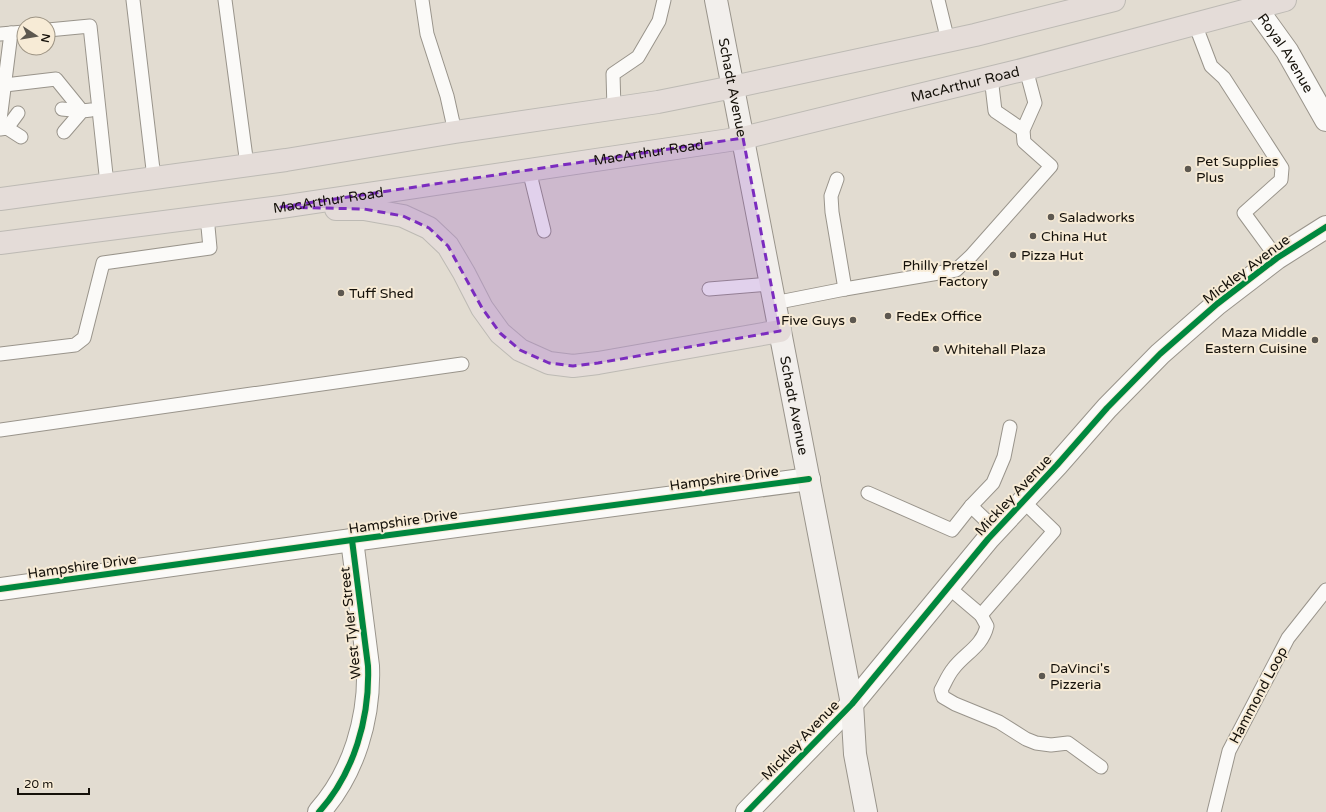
<svg xmlns="http://www.w3.org/2000/svg" width="1326" height="812" font-family="'Varela Round',sans-serif">
  <style>
    .lines { fill: none; stroke-linecap: round; stroke-linejoin: round }
    .service-casing { stroke: #99948b; stroke-width: 15 }
    .minor-casing { stroke: #99948b; stroke-width: 24 }
    .secondary-casing { stroke: #99948b; stroke-width: 24 }
    .trunk-casing { stroke: #bdbab4; stroke-width: 24 }
    .service { stroke: #fbfaf8; stroke-width: 13 }
    .minor { stroke: #fbfaf8; stroke-width: 22 }
    .secondary { stroke: #f2efec; stroke-width: 22 }
    .trunk { stroke: #e4dcd8; stroke-width: 22 }
    .cycleway-casing { stroke: #f7ebd6; stroke-width: 8 }
    .cycleway { stroke: #00873e; stroke-width: 6 }
    .marked { fill: #7b2cbf; fill-opacity: 0.2; stroke: #7b2cbf; stroke-width: 3; stroke-dasharray: 8 5; stroke-linejoin: round }
    .poi-dot { fill: #5d5850; stroke: #f7ebd6; stroke-width: 1.5 }
    .labels { text-anchor: middle; stroke-width: 4; stroke-linejoin: round; paint-order: stroke }
    .street-label { font-size: 14px; fill: #15110a; stroke: #f7ebd6 }
    .poi-label { font-size: 14px; fill: #15110a; stroke: #f7ebd6; text-anchor: start }
  </style>
  <rect width="100%" height="100%" fill="#e2dcd1"/>
  <g class="lines">
    <g class="service-casing">
      <g id="service">
        <path d="M 133,0 L 154,178"/>
        <path d="M 225,0 L 247,165"/>
        <path d="M 422,0 L 427,34 L 447,96 L 455,132"/>
        <path d="M 938,0 L 948,41"/>
        <path d="M 1195,24 L 1211,66 L 1224,78 L 1282,168 L 1281,180 L 1244,213 L 1277,258"/>
        <path d="M 48,30 L 90,26 L 107,184"/>
        <path d="M 0,34 L 24,32"/>
        <path d="M 991,77 L 995,111 L 1023,130"/>
        <path d="M 5,85 L 56,79 L 82,111"/>
        <path d="M 62,109 L 82,111"/>
        <path d="M 614,109 L 613,74 L 638,57 L 659,21 L 664,0"/>
        <path d="M 0,120 L 11,33"/>
        <path d="M 7,128 L 18,113"/>
        <path d="M 0,129 L 7,128 L 21,137"/>
        <path d="M 64,132 L 82,111 L 91,110"/>
        <path d="M 529,170 L 544,231"/>
        <path d="M 837,179 L 831,196 L 832,212 L 845,289"/>
        <path d="M 709,289 L 770,284"/>
        <path d="M 774,303 L 845,289 L 956,270 L 971,256 L 1051,166 L 1024,142 L 1023,130 L 1035,103 L 1026,69"/>
        <path d="M 0,354 L 75,345 L 84,338 L 103,263 L 210,248 L 207,216"/>
        <path d="M 0,430 L 462,364"/>
        <path d="M 868,493 L 952,530 L 971,506 L 993,483 L 1004,457 L 1010,427"/>
        <path d="M 971,506 L 996,530"/>
        <path d="M 948,587 L 981,615 L 987,626 C 982,647 965,653 953,669 C 948,675 945,683 941,690 L 943,697 L 955,704 L 999,722 L 1026,739 L 1036,743 L 1051,745 L 1068,743 L 1101,767"/>
        <path d="M 981,615 L 1054,531 L 1023,501"/>
        <path d="M 1214,812 L 1229,751 L 1288,638 L 1326,590"/>
      </g>
    </g>
    <g class="minor-casing">
      <g id="minor">
        <path id="s1" d="M 1256,8 L 1287,51 L 1326,120"/>
        <path d="M 0,589 L 352,540 L 809,479"/>
        <path d="M 319,812 C 354,773 370,718 368,666 L 352,540"/>
        <path d="M 747,812 L 852,704 L 988,539 L 1057,465 L 1107,408 L 1160,354 L 1217,304 L 1277,258 L 1326,227"/>
      </g>
    </g>
    <g class="secondary-casing">
      <g id="secondary">
        <path id="s2" d="M 716,0 L 852,704 L 855,754 L 866,812"/>
      </g>
    </g>
    <g class="trunk-casing">
      <g id="trunk">
        <path d="M 0,199 L 286,160 L 455,132 L 658,102 L 733,87 L 975,35 L 1114,0"/>
        <path d="M 336,209 L 364,209 L 403,216 L 429,228 L 448,246 L 464,273 L 482,308 L 500,333 L 520,350 L 549,363 L 573,366 L 598,363 L 780,331"/>
        <path id="s3" d="M 0,243 L 281,207 L 743,138 L 1018,71 L 1285,0"/>
      </g>
    </g>
    <use href="#service" class="service"/>
    <use href="#minor" class="minor"/>
    <use href="#secondary" class="secondary"/>
    <use href="#trunk" class="trunk"/>
    <g class="cycleway-casing">
      <g id="cycleway">
        <path d="M 0,589 L 352,540 L 809,479"/>
        <path d="M 319,812 C 354,773 370,718 368,666 L 352,540"/>
        <path d="M 747,812 L 852,704 L 988,539 L 1057,465 L 1107,408 L 1160,354 L 1217,304 L 1277,258 L 1326,227"/>
      </g>
    </g>
    <use href="#cycleway" class="cycleway"/>
  </g>
  <path class="marked" d="M 743,138 L 780,331 L 598,363 L 573,366 L 549,363 L 520,350 L 500,333 L 482,308 L 448,246 L 429,228 L 403,216 L 364,209 L 281,207 Z"/>
  <g class="poi-dot">
    <circle cx="1188" cy="169" r="4"/>
    <circle cx="1051" cy="217" r="4"/>
    <circle cx="1033" cy="236" r="4"/>
    <circle cx="1013" cy="255" r="4"/>
    <circle cx="996" cy="273" r="4"/>
    <circle cx="341" cy="293" r="4"/>
    <circle cx="888" cy="316" r="4"/>
    <circle cx="853" cy="320" r="4"/>
    <circle cx="1315" cy="340" r="4"/>
    <circle cx="936" cy="349" r="4"/>
    <circle cx="1042" cy="676" r="4"/>
  </g>
  <g class="labels">
    <g class="street-label">
      <text dy="5" stroke="none"><textPath href="#s1" startOffset="54">Royal Avenue</textPath></text>
      <text dy="5" stroke="none"><textPath href="#s3" startOffset="979">MacArthur Road</textPath></text>
      <text dy="5" stroke="none"><textPath href="#s2" startOffset="89">Schadt Avenue</textPath></text>
      <text dy="5" stroke="none"><textPath href="#s3" startOffset="655">MacArthur Road</textPath></text>
      <text dy="5" stroke="none"><textPath href="#s3" startOffset="331">MacArthur Road</textPath></text>
      <text transform="translate(1246 269) rotate(-37)" y="5">Mickley Avenue</text>
      <text dy="5" stroke="none"><textPath href="#s2" startOffset="413">Schadt Avenue</textPath></text>
      <text transform="translate(724 478) rotate(-8)" y="5">Hampshire Drive</text>
      <text transform="translate(1013 495) rotate(-47)" y="5">Mickley Avenue</text>
      <text transform="translate(403 521) rotate(-8)" y="5">Hampshire Drive</text>
      <text transform="translate(82 566) rotate(-8)" y="5">Hampshire Drive</text>
      <text transform="translate(350 623) rotate(-96)" y="5">West Tyler Street</text>
      <text transform="translate(1258 695) rotate(-62)" y="5">Hammond Loop</text>
      <text transform="translate(800 740) rotate(-46)" y="5">Mickley Avenue</text>
    </g>
    <g class="poi-label">
      <text x="1196" y="166">Pet Supplies<tspan x="1196" dy="16">Plus</tspan></text>
      <text x="1059" y="222">Saladworks</text>
      <text x="1041" y="241">China Hut</text>
      <text x="1021" y="260">Pizza Hut</text>
      <text x="988" y="270" text-anchor="end">Philly Pretzel<tspan x="988" dy="16">Factory</tspan></text>
      <text x="349" y="298">Tuff Shed</text>
      <text x="896" y="321">FedEx Office</text>
      <text x="845" y="325" text-anchor="end">Five Guys</text>
      <text x="1307" y="337" text-anchor="end">Maza Middle<tspan x="1307" dy="16">Eastern Cuisine</tspan></text>
      <text x="944" y="354">Whitehall Plaza</text>
      <text x="1050" y="673">DaVinci's<tspan x="1050" dy="16">Pizzeria</tspan></text>
    </g>
  </g>
  <g transform="translate(36 36) rotate(102)"><circle r="19" fill="#f7ebd6" stroke="#9d9484"/>
  <path d="M0-3L7 15L0 10L-7 15Z" fill="#5d5850"/>
  <text y="-6" font-size="11" font-weight="bold" text-anchor="middle" fill="#15110a">N</text>
  </g>
  <path d="M18 788v6h71v-6" fill="none" stroke="#15110a" stroke-width="2"/>
  <text x="24" y="788" font-size="12" fill="#15110a" stroke="#f7ebd6" stroke-width="3" paint-order="stroke">20 m</text>
</svg>
